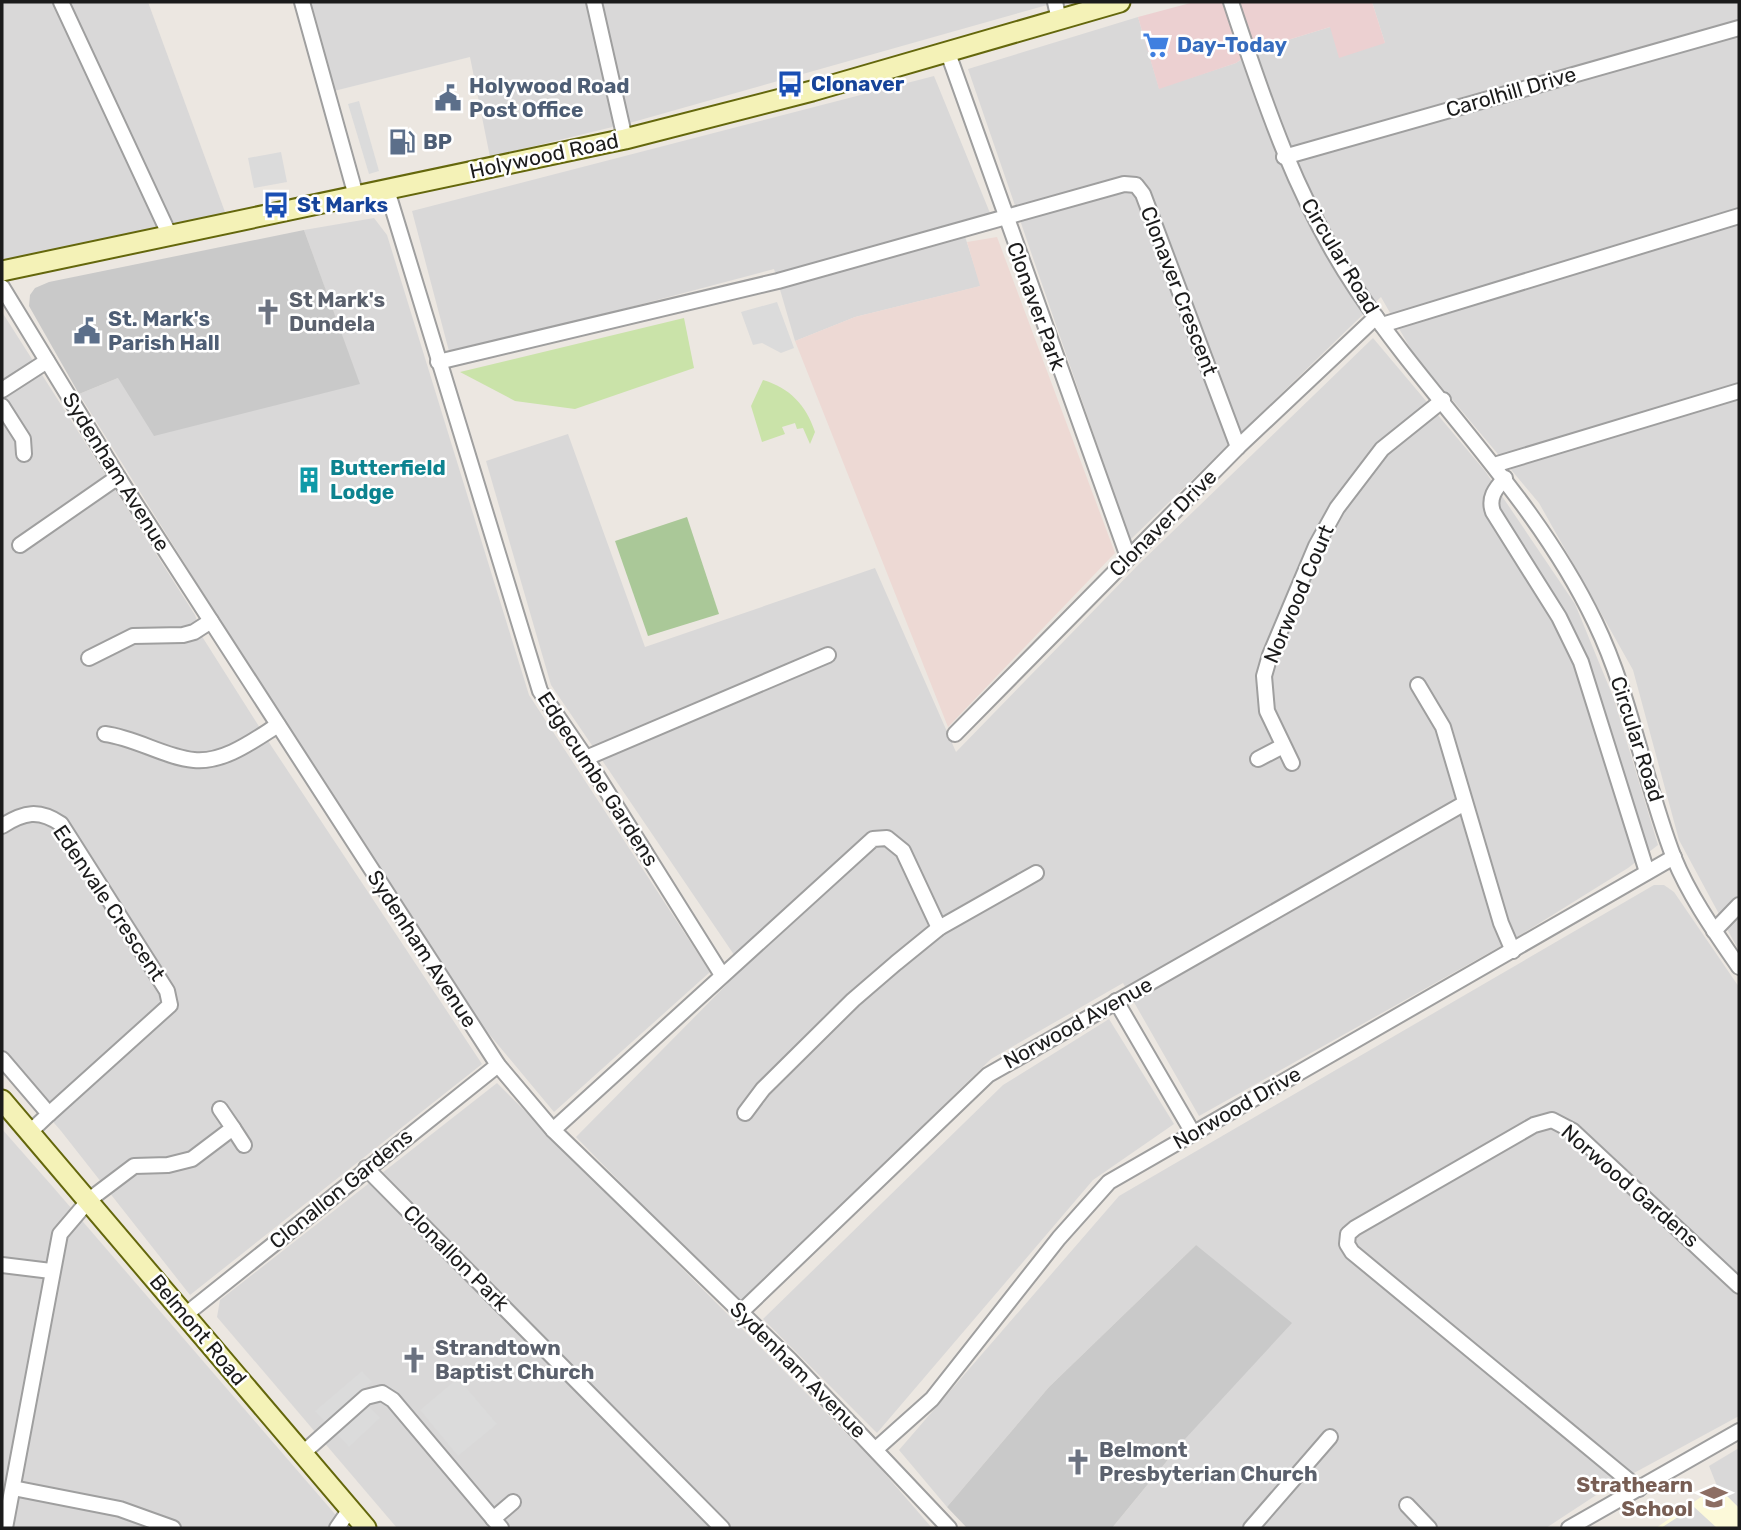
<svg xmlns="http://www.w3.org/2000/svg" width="1741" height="1530" font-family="Rubik,sans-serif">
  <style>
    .residential { fill: #d9d8d8 }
    .commercial { fill: #ecd0d1 }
    .education { fill: #fcf9d9 }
    .religious { fill: #c9c9c9 }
    .military { fill: #edd9d4 }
    .grass { fill: #cae3a9 }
    .forest { fill: #aac898 }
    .parking { fill: #dbdbdb }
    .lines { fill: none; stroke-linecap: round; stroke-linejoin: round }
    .street-casing { stroke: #9f9f9f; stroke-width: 18 }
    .secondary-casing { stroke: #64670c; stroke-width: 23 }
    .street { stroke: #fff; stroke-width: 14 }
    .secondary { stroke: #f4f2b7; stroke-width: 19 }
    .labels { text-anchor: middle; stroke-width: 5; stroke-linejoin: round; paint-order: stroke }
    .shop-label { font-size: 21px; font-weight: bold; fill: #366cbe; stroke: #fff; text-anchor: start }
    .transit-label { font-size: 21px; font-weight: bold; fill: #164399; stroke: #fff; text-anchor: start }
    .service-label { font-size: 21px; font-weight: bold; fill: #4e5e75; stroke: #fff; text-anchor: start }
    .street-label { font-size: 21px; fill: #1b1b1b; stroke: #fff }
    .worship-label { font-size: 21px; font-weight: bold; fill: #5b616d; stroke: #fff; text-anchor: start }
    .culture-label { font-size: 21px; font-weight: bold; fill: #0d838f; stroke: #fff; text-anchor: start }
    .education-label { font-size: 21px; font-weight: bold; fill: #785e54; stroke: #fff; text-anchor: end }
  </style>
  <rect width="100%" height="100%" fill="#ece7e1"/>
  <g class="residential">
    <path d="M 2,2 L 148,2 L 229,223 L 2,271 Z"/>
    <path d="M 304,2 L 1058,2 L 633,122 L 490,157 L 470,57 L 330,92 Z"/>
    <path d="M 1372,2 L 1739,2 L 1739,951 L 1679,840 L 1633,670 L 1539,503 L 1413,353 L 1381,297 L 1130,540 L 968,69 L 1138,17 L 1159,88 L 1236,63 L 1255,50 L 1330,27 L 1385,43 Z"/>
    <path d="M 934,76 L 990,213 L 960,221 L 981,286 L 855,317 L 795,341 L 774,269 L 450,355 L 412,211 Z"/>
    <path d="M 374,218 L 387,235 L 529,695 L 710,972 L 554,1112 L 484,1028 L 253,673 L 79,394 L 118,378 L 359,383 L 304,230 Z"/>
    <path d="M 2,312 L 195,615 L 203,638 L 272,747 L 482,1064 L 190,1295 L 61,1131 L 2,1063 Z"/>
    <path d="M 1373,338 L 1485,471 L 1575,604 L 1614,699 L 1658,845 L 1628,868 L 1517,937 L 1199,1116 L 1123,983 L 991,1059 L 739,1304 L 576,1137 L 743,968 L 551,685 L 486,461 L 568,434 L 645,647 L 875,568 L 956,752 L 1140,563 Z"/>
    <path d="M 1654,885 L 1664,885 L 1674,892 L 1739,987 L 1739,1416 L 1610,1486 L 1546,1528 L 1112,1528 L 1185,1439 L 1196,1245 L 1049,1387 L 947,1507 L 899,1450 L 1119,1196 Z"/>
    <path d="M 1109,1019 L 1174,1124 L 1093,1180 L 877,1433 L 763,1319 L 1003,1085 Z"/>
    <path d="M 497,1083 L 874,1461 L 932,1528 L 397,1528 L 217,1317 L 220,1300 Z"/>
    <path d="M 2,1129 L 53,1187 L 347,1528 L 2,1528 Z"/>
    <path d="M 1739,1448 L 1739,1508 L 1717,1486 L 1709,1466 Z"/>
  </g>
  <path class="commercial" d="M 1194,2 L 1372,2 L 1385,43 L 1339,58 L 1330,27 L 1255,50 L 1236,63 L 1159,89 L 1138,17 Z"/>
  <path class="education" d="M 1717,1486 L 1739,1508 L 1739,1528 L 1656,1528 Z"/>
  <g class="religious">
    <path d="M 304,230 L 360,384 L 154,436 L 118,378 L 79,394 L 29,306 L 30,295 L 35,288 L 49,282 Z"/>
    <path d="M 1196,1245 L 1292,1323 L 1185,1439 L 1112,1528 L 967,1528 L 947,1507 L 1049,1387 Z"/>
  </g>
  <path class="military" d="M 997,237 L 1115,553 L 948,727 L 795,341 L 855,317 L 980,286 L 967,242 Z"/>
  <g class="grass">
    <path d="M 684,318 L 694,368 L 575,409 L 515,401 L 460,372 Z"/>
    <path d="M 763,380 C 790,388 806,405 815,432 L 810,444 L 803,428 L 797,429 L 795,423 L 782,427 L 785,434 L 762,442 L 751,406 Z"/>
  </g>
  <path class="forest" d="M 687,517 L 719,614 L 648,636 L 615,541 Z"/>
  <g class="parking">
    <path d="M 359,101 L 379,171 L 369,174 L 348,104 Z"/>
    <path d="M 281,152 L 287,182 L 254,188 L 248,158 Z"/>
    <path d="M 777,302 L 794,348 L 781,353 L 762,343 L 753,345 L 741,312 Z"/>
    <path d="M 362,1371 L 372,1382 L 325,1422 L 315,1411 Z"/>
    <path d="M 458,1378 L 497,1424 L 458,1456 L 420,1410 Z"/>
    <path d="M 368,1406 L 380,1418 L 349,1447 L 337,1434 Z"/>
    <path d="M 1693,1506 L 1717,1528 L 1661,1528 L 1678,1517 Z"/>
  </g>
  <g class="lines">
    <g class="street-casing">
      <g id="street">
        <path d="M 61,2 L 170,236"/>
        <path d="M 302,2 L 356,196"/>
        <path d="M 594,2 L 625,139"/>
        <path d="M 1055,2 L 1059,20"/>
        <path d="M 1231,2 C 1264,102 1297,201 1357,290 C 1433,403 1535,497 1595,622 C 1631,696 1644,781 1674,858 C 1690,897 1715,932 1739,967"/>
        <path d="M 948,53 L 1128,557"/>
        <path d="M 1284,157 L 1739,28"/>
        <path d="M 387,190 L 540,691 L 586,758 L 722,975"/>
        <path d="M 2,287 L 118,477 L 498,1065 L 553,1130 L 790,1360 L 949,1528"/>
        <path d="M 1382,325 L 1739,216"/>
        <path d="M 438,362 L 778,281 L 1124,184 L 1136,185 L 1143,194 L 1238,447"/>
        <path d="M 2,390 L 47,361"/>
        <path d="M 2,406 L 23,439 L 24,454"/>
        <path d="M 1494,465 L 1739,391"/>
        <path d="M 1505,478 C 1495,489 1488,498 1493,512 L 1559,617 L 1581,662 L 1647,872"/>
        <path d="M 20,545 L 118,477"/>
        <path d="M 89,658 L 133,636 L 183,635 L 194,632 L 211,621"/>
        <path d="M 1418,685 L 1443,727 L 1501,923 L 1513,951"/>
        <path d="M 105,734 C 136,738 164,757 194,760 C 224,763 254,740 278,725"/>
        <path d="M 955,734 L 1238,447 L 1376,317"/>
        <path d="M 586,758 L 828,655"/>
        <path d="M 1258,759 L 1283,746"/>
        <path d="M 1292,763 L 1267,711 L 1264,676 L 1270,655 L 1316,546 L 1337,508 L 1382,449 L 1443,400"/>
        <path d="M 2,826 C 24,812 39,809 61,824 L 167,991 L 170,1005 L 49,1114"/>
        <path d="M 1714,931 L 1739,905"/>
        <path d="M 1116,1001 L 1193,1133"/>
        <path d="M 2,1059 L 49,1114 L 30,1132"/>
        <path d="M 745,1113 L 763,1089 L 853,1000 L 896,963 L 939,928 L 1036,873"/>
        <path d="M 233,1128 L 244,1145"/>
        <path d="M 553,1130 L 873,839 L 887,838 L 903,851 L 939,928"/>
        <path d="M 366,1168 L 722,1528"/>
        <path d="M 2,1265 L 51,1271"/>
        <path d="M 741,1312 L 988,1075 L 1465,803"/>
        <path d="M 185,1315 L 498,1065"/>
        <path d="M 876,1449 L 932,1399 L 1059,1238 L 1109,1182 L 1674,857"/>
        <path d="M 303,1453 L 366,1397 L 382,1393 L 393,1400 L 501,1528"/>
        <path d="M 13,1488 L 120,1509 L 173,1528"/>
        <path d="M 1639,1489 L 1352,1252 L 1347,1244 L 1348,1234 L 1355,1228 L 1534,1125 L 1552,1120 L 1573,1131 L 1739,1286"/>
        <path d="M 1407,1505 L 1429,1528"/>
        <path d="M 493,1519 L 513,1502"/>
        <path d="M 5,1528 L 60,1234 L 89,1200 L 134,1166 L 168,1165 L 192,1159 L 233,1128 L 220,1109"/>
        <path d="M 337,1528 L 350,1509"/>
        <path d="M 1251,1528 L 1330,1437"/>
        <path d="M 1569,1528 L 1739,1431"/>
      </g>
    </g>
    <g class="secondary-casing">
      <g id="secondary">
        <path d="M 2,271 L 625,139 L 812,91 L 1120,2"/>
        <path d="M 2,1100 L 366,1528"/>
      </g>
    </g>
    <use href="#street" class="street"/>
    <use href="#secondary" class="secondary"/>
  </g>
  <defs>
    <g id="supermarket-bare" transform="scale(2.1)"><path d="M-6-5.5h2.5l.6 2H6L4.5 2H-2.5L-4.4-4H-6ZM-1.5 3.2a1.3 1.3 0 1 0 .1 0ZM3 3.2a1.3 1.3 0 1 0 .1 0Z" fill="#3f7fe0" stroke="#fff" stroke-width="2.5" paint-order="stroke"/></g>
    <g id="bus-bare" transform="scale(2.1)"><path d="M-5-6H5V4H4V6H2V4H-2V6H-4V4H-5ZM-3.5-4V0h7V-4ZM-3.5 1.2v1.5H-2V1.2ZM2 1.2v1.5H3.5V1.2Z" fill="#1a4fb4" stroke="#fff" stroke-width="2.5" paint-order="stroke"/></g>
    <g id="civic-bare" transform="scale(2.1)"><path d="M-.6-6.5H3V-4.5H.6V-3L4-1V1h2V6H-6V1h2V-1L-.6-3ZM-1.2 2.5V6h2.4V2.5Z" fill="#5c6f8a" stroke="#fff" stroke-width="2.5" paint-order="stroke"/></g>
    <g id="fuel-bare" transform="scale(2.1)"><path d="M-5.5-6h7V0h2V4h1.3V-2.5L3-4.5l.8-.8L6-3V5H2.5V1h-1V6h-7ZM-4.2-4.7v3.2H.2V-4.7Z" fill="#5c6f8a" stroke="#fff" stroke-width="2.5" paint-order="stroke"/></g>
    <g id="church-bare" transform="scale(2.1)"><path d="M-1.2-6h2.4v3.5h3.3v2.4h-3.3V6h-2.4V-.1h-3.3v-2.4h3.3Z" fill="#6b7280" stroke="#fff" stroke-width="2.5" paint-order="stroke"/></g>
    <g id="building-bare" transform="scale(2.1)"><path d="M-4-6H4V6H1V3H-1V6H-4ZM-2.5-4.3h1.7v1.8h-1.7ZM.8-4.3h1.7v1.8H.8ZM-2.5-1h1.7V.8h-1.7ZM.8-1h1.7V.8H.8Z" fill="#0f9aa8" stroke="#fff" stroke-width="2.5" paint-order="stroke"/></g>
    <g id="school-bare" transform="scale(2.1)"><path d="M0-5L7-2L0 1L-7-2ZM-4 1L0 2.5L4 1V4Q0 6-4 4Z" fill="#8d6e63" stroke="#fff" stroke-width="2.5" paint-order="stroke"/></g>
  </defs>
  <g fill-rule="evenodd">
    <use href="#supermarket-bare" x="1156" y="45"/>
    <use href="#bus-bare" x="790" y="84"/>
    <use href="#civic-bare" x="448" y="98"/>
    <use href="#fuel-bare" x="402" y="142"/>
    <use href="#bus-bare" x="276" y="205"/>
    <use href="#church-bare" x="268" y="312"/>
    <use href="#civic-bare" x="87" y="331"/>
    <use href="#building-bare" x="309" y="480"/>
    <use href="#church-bare" x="414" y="1360"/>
    <use href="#church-bare" x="1078" y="1462"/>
    <use href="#school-bare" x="1714" y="1497"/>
  </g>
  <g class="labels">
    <g class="shop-label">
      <text x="1177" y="52">Day-Today</text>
    </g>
    <g class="transit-label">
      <text x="811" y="91">Clonaver</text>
      <text x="297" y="212">St Marks</text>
    </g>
    <g class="service-label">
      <text x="469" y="93">Holywood Road<tspan x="469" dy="24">Post Office</tspan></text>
      <text x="423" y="149">BP</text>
      <text x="108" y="326">St. Mark's<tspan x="108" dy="24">Parish Hall</tspan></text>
    </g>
    <g class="street-label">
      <text transform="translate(1511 92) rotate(-16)" y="7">Carolhill Drive</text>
      <text transform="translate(544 156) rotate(-12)" y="7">Holywood Road</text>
      <text transform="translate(1340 256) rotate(59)" y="7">Circular Road</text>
      <text transform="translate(1179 291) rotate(69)" y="7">Clonaver Crescent</text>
      <text transform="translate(1036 306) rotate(70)" y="7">Clonaver Park</text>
      <text transform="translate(116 472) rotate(58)" y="7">Sydenham Avenue</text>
      <text transform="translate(1163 523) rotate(-45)" y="7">Clonaver Drive</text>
      <text transform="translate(1299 594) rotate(-67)" y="7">Norwood Court</text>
      <text transform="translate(1637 739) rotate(72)" y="7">Circular Road</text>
      <text transform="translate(598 779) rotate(57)" y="7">Edgecumbe Gardens</text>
      <text transform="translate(109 903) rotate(56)" y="7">Edenvale Crescent</text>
      <text transform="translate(422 949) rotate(57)" y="7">Sydenham Avenue</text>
      <text transform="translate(1078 1023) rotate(-29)" y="7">Norwood Avenue</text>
      <text transform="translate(1237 1108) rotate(-30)" y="7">Norwood Drive</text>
      <text transform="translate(1630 1186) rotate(41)" y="7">Norwood Gardens</text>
      <text transform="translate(341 1189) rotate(-39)" y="7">Clonallon Gardens</text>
      <text transform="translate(456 1258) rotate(45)" y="7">Clonallon Park</text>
      <text transform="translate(198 1330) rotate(50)" y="7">Belmont Road</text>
      <text transform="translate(798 1370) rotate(45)" y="7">Sydenham Avenue</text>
    </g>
    <g class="worship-label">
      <text x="289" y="307">St Mark's<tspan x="289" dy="24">Dundela</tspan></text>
      <text x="435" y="1355">Strandtown<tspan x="435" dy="24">Baptist Church</tspan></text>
      <text x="1099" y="1457">Belmont<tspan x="1099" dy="24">Presbyterian Church</tspan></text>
    </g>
    <g class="culture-label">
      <text x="330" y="475">Butterfield<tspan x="330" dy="24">Lodge</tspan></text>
    </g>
    <g class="education-label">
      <text x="1693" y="1492">Strathearn<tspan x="1693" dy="24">School</tspan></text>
    </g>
  </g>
  <rect width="1741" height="1530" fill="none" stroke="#1b1b1b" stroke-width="7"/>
</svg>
